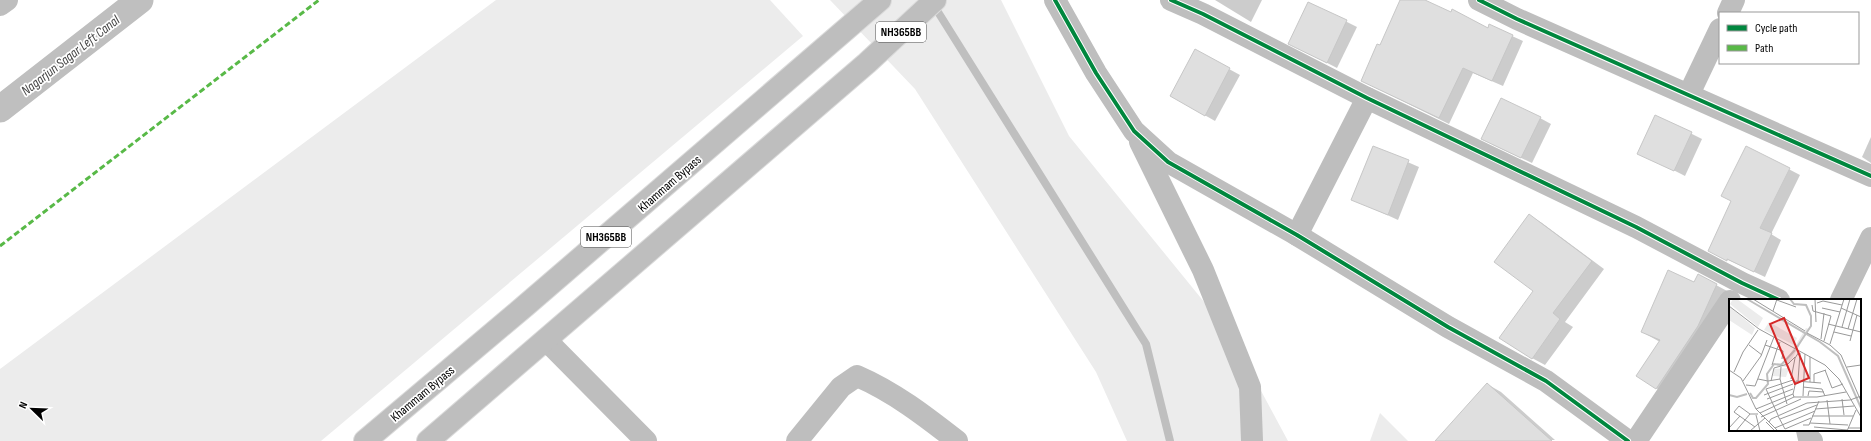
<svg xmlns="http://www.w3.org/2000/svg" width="1871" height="441" font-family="'Sofia Sans Condensed',sans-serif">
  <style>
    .green { fill: #ececec }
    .shadow { fill: #0003 }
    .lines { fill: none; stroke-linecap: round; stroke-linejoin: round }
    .stream { stroke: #bfbfbf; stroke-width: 8 }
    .canal { stroke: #bfbfbf; stroke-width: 27 }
    .building { fill: #dfdfdf; stroke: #c7c7c7 }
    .highway-casing { stroke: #dbdbdb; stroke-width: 24 }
    .minor { stroke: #bebebe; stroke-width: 22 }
    .highway { stroke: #bebebe; stroke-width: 22 }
    .quiet { stroke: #58b947; stroke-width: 3; stroke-dasharray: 6 3; stroke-linecap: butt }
    .cycleway-casing { stroke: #fff; stroke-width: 6 }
    .cycleway { stroke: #00873e; stroke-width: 4 }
    .labels { text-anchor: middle; stroke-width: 3.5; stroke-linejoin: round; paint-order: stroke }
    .shield { fill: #fff; stroke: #4c4c4c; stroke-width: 1 }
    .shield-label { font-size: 12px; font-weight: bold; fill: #000 }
    .street-label { font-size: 13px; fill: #000; stroke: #fff }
    .water-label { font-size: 14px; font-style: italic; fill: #444; stroke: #fff }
    .inset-river { fill: none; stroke: #bfbfbf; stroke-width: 2 }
    .inset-road { fill: none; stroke: #999; stroke-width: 1 }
    .view { fill: #d62828; fill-opacity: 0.15; stroke: #d62828; stroke-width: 2 }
    .inset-edge { fill: none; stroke: #000; stroke-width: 2 }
  </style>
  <rect width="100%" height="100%" fill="#fff"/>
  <g class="green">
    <path d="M 496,0 L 770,0 L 803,36 L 321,441 L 0,441 L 0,369 Z"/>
    <path d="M 830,0 L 1001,0 L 1069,136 L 1231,335 L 1288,441 L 1127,441 L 1096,372 L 915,89 Z"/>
    <path d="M 1380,413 L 1408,441 L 1370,441 Z"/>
  </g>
  <g class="shadow">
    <path d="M 1215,0 L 1262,0 L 1251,22 Z"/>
    <path d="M 1402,0 L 1423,0 L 1488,30 L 1512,36 L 1523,41 L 1503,86 L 1473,73 L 1449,124 L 1372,86 L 1380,46 Z"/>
    <path d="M 1309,3 L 1357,27 L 1337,68 L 1300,49 Z"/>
    <path d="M 1229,69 L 1240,75 L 1215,121 L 1171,96 Z"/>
    <path d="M 1656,116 L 1702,139 L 1685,176 L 1648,157 Z"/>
    <path d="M 1540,118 L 1551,124 L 1532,163 L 1493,145 Z"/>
    <path d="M 1871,137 L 1871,163 L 1862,157 Z"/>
    <path d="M 1373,147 L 1419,167 L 1398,220 L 1352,199 Z"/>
    <path d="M 1746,147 L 1800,175 L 1771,234 L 1781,240 L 1765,277 L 1720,256 Z"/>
    <path d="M 1529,215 L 1542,223 L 1604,269 L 1565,322 L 1573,327 L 1545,365 L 1532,358 L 1534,291 Z"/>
    <path d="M 1694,283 L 1716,285 L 1729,292 L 1670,396 L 1656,388 L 1660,342 L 1642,332 Z"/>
    <path d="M 1487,384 L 1501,392 L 1555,440 L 1437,441 Z"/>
  </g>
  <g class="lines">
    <path class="stream" d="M 933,4 L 1146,344 L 1170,441"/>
    <path class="canal" d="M 0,109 L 140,0"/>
  </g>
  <g class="building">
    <path d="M 1400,0 L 1425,0 L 1451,12 L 1452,9 L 1488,28 L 1489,24 L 1513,35 L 1492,81 L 1463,68 L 1439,118 L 1361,81 L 1377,44 L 1380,45 Z"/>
    <path d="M 1308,2 L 1347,20 L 1327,63 L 1288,44 Z"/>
    <path d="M 1195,49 L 1230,68 L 1205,116 L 1170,96 Z"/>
    <path d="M 1501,98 L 1541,117 L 1521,158 L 1481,139 Z"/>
    <path d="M 1655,115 L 1692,132 L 1674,171 L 1637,154 Z"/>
    <path d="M 1373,146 L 1409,160 L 1388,215 L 1351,200 Z"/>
    <path d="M 1746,146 L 1790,168 L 1760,228 L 1772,233 L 1754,272 L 1727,259 L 1727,261 L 1708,251 L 1731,201 L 1721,196 Z"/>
    <path d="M 1529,214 L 1592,261 L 1553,313 L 1560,319 L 1532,359 L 1499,338 L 1533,291 L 1494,262 Z"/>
    <path d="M 1668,270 L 1694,282 L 1698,274 L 1717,284 L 1698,326 L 1656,389 L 1636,376 L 1660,340 L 1641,332 Z"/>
    <path d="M 1487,383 L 1552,441 L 1435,441 Z"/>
  </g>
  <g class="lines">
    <g class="highway-casing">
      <g id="highway">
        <path d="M 365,441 L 525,306 L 880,0"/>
        <path d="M 428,441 L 867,63 L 935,0"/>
      </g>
    </g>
    <g class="minor">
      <path d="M 1055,0 L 1096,73 L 1134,131 L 1168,162 L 1297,235 L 1448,327 L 1546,381 L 1628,441"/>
      <path d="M 1171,0 L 1203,14 L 1367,98 L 1636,227 L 1742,283 L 1779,300"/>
      <path d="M 1479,0 L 1517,19 L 1871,176"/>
      <path d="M 0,5 L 7,0"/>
      <path d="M 1728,13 L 1734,0"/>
      <path d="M 1689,94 L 1720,29"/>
      <path d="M 1140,142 L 1203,270 L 1250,387 L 1252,441"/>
      <path d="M 1297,235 L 1367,98"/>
      <path d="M 1841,300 L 1871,238"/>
      <path d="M 546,340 L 646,441"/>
      <path d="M 1807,430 L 1809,439 L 1812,441"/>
      <path d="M 797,441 L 841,387 L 857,376 C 894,392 925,416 957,441"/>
      <path d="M 1636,441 L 1730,301"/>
    </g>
    <use href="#highway" class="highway"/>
    <path class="quiet" d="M 0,246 L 319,0"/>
    <g class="cycleway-casing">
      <g id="cycleway">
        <path d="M 1055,0 L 1096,73 L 1134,131 L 1168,162 L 1297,235 L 1448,327 L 1546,381 L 1628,441"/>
        <path d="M 1171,0 L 1203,14 L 1367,98 L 1636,227 L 1742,283 L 1779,300"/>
        <path d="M 1479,0 L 1517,19 L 1871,176"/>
      </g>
    </g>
    <use href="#cycleway" class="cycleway"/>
  </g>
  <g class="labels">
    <g class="shield">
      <rect x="876" y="22" width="50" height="20" rx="3"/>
      <rect x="581" y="227" width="50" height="20" rx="3"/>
    </g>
    <g class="shield-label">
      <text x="901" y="36">NH365BB</text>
      <text x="606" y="241">NH365BB</text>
    </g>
    <g class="street-label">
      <text transform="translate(669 183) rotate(-41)" y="5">Khammam Bypass</text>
      <text transform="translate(422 393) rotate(-40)" y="5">Khammam Bypass</text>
    </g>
    <g class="water-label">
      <text transform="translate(70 55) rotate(-38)" y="5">Nagarjun Sagar Left Canal</text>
    </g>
  </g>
  <g transform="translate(1729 299)">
    <rect width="132" height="132" fill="#fff"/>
    <path d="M 4,0 L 8,0 L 34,19 L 29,28 L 1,5 ZM 1,8 L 26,29 L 23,36 L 0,21 ZM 40,23 L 68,39 L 65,46 L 35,31 ZM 77,29 L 80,30 L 61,63 L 57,68 L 48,67 L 48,64 L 54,64 L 58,60 ZM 60,69 L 57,78 L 44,77 L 45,70 Z" fill="#ececec"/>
    <path class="inset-river" d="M 18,0 L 91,43 L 109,57 L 132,109M 61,0 L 65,5 L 77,6 L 82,17 L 82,27 L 68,48M 21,94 L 24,99 L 27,99 L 39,85 L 38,75 L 45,65 L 52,66 L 66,51M 0,96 L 8,98 L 18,95"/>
    <path class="inset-road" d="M 24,0 L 76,32M 45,0 L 67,8M 86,0 L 87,23M 88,4 L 94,2 L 113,6M 83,6 L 84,12 L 102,17 L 95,42M 0,7 L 30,30 L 96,66 L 110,80 L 132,118M 93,9 L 111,13M 112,9 L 132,18M 44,12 L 48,0M 99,25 L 132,33M 113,28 L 121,0M 119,30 L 128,0M 105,33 L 122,37M 78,34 L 101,46 L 112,56 L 132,102M 92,40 L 95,14M 121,42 L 128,16M 101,45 L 115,0M 20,46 L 33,56M 36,46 L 48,50 L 51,43M 43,66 L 48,50 L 54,52 L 53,60M 118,68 L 132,66M 0,71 L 12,79 L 27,110 L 49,132M 96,71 L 103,89 L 114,85M 5,73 L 14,53 L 29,31M 29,80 L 39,82 L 51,80 L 58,105M 51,80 L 52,68M 62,80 L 66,59 L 70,53M 14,82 L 32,57 L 38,41M 42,82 L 45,69 L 59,65 L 66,58M 69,82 L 71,54M 81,83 L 81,58M 85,83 L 85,75 L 97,71M 17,86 L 26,87 L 45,38M 74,88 L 93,90 L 96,97M 64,95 L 67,82 L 92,84M 35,96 L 64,85M 74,97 L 76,55M 79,97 L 80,92 L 95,93M 38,100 L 64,90M 113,100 L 115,116M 98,101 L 101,125M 27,110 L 64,95 L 65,98 L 88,98 L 117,93M 86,110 L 125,107M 31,114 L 65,98M 21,115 L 10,107 L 5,113 L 26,128M 27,116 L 31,132M 49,116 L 37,90 L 64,81M 49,117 L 56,130 L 82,119M 83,117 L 124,117M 32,118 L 72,100M 51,120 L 88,106M 37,123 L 46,132M 40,123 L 42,120 L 78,104 L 121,101 L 132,97M 81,124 L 119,126M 74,126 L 80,126 L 90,102M 85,128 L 118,131M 0,129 L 11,117M 46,129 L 86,112M 119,129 L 132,129M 7,132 L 21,115 L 29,115M 21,132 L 36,119M 118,132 L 127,111"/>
    <path class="view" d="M 55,19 L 80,79 L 66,85 L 41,25 Z"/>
    <rect width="132" height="132" class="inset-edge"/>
  </g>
  <rect x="1719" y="12" width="140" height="52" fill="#ffffff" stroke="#999999"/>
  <rect x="1727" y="25" width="20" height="6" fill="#00873e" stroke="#999999"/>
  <text x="1755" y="32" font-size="12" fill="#000000">Cycle path</text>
  <rect x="1727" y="45" width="20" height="6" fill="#58b947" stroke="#999999"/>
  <text x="1755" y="52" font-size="12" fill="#000000">Path</text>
  <g transform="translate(32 409) rotate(293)" stroke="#ffffff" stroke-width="3" paint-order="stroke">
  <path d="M0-3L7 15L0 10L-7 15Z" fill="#000000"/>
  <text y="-6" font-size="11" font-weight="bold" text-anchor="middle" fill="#000000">N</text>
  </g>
</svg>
